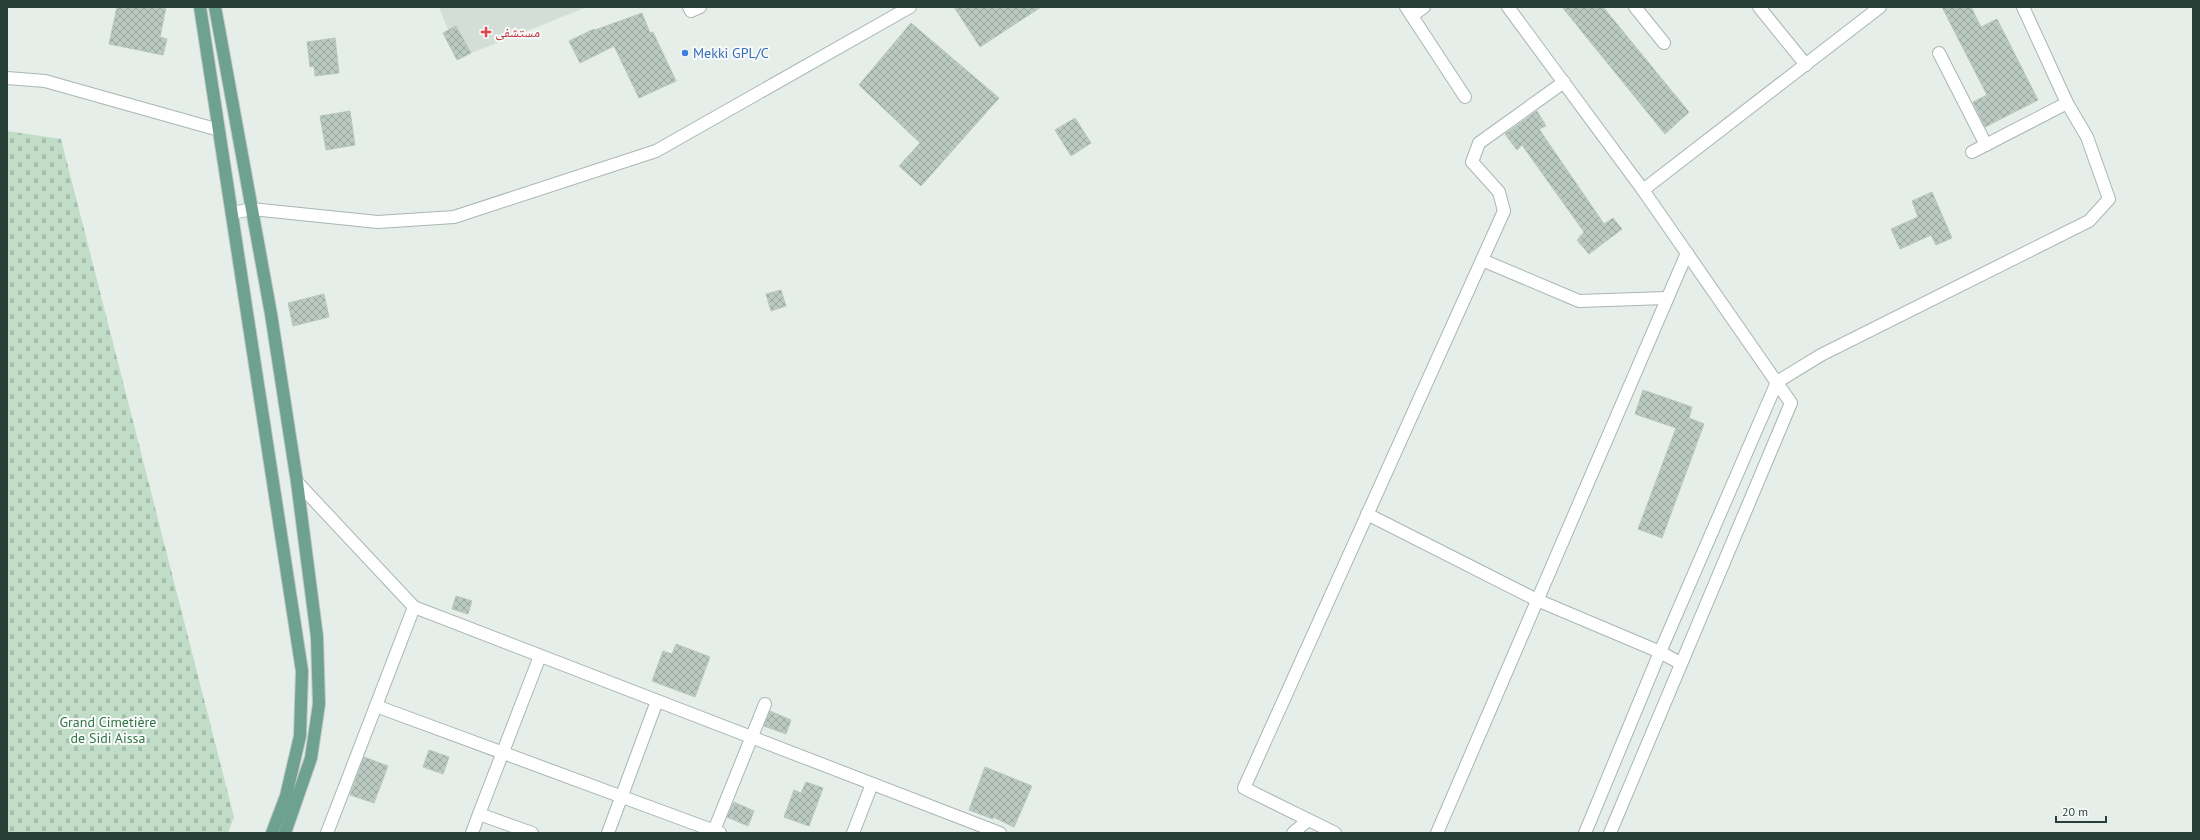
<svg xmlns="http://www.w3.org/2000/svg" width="2200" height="840" font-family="'PT Sans','Noto Naskh Arabic',sans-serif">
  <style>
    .built { fill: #d4ded9 }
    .cemetery { fill: url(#cemetery-stones) }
    .building { fill: url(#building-cross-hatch); stroke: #b9c7c0 }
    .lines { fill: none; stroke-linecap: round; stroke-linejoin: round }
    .minor-casing { stroke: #a9b6b1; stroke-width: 14 }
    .major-casing { stroke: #c2c9c7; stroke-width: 14 }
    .minor { stroke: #fff; stroke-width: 12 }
    .major { stroke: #6ea190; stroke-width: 12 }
    .health-dot { fill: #e0444e; stroke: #f7faf8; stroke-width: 1.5 }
    .shop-dot { fill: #3f7fe0; stroke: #f7faf8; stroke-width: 1.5 }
    .labels { text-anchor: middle; stroke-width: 4; stroke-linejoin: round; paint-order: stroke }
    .health-label { font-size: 14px; fill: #be3a42; stroke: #f7faf8; text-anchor: start }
    .shop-label { font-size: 14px; fill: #366cbe; stroke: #f7faf8; text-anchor: start }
    .park-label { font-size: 14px; fill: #327447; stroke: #f7faf8 }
  </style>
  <defs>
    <pattern id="cemetery-stones" width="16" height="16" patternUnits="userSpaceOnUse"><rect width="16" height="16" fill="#c1ddc7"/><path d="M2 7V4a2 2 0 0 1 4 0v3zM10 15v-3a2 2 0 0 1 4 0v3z" fill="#a6bfac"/></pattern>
    <pattern id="building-cross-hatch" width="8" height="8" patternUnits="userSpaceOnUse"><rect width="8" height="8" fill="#bbc9c3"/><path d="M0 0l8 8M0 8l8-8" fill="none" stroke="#98a59f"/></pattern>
  </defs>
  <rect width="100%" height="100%" fill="#e6eeea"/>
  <path class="built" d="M 439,7 L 587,7 L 459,58 Z"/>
  <path class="cemetery" d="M 7,131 L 61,139 L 234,817 L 228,833 L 7,833 Z"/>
  <g class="building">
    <path d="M 117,7 L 166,7 L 160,37 L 167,39 L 163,55 L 109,44 Z"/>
    <path d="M 954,7 L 1041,7 L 980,47 Z"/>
    <path d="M 1562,7 L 1603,7 L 1689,112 L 1665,134 Z"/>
    <path d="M 1942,7 L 1971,7 L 1981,27 L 1997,19 L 2038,100 L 1985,127 L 1973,102 L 1987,95 Z"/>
    <path d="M 642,13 L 650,33 L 653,32 L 676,81 L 639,98 L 614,46 L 580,63 L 569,41 L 594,29 L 595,30 Z"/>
    <path d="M 911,23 L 999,98 L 921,186 L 899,166 L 920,143 L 859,85 Z"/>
    <path d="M 456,26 L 471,53 L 457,60 L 443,33 Z"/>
    <path d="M 335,38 L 339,73 L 315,76 L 314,66 L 310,67 L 307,42 Z"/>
    <path d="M 350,111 L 355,145 L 326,150 L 320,116 Z"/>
    <path d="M 1537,111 L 1546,126 L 1539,129 L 1604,224 L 1613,218 L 1622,229 L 1589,254 L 1577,240 L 1584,232 L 1522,145 L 1517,150 L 1505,134 Z"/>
    <path d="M 1075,118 L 1091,143 L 1071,156 L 1055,130 Z"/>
    <path d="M 1932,192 L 1952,238 L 1936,245 L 1931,235 L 1900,249 L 1891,229 L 1918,217 L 1912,201 Z"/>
    <path d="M 781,290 L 786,306 L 771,311 L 766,294 Z"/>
    <path d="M 324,294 L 329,317 L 293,326 L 288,303 Z"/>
    <path d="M 1643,390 L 1692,407 L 1689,418 L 1704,424 L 1662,538 L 1638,529 L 1676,428 L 1635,414 Z"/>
    <path d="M 456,596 L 472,601 L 468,614 L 452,609 Z"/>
    <path d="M 676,644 L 710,657 L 695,697 L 652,681 L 663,651 L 672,654 Z"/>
    <path d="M 770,711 L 791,720 L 786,734 L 764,726 Z"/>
    <path d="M 429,750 L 449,757 L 443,774 L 423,767 Z"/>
    <path d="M 364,757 L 388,766 L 374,803 L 350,795 Z"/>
    <path d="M 985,767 L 1032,786 L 1014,827 L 993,817 L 993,819 L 969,810 Z"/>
    <path d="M 806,782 L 823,788 L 809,826 L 784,817 L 794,790 L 801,793 Z"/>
    <path d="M 734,802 L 754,811 L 748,826 L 727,817 Z"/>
  </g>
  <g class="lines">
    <g class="minor-casing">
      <g id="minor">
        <path d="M 689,7 L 691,11 L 700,7"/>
        <path d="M 1406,7 L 1465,97"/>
        <path d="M 1508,7 L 1643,190 L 1791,403 L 1610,833"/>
        <path d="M 1635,7 L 1664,43"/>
        <path d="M 1759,7 L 1806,65"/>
        <path d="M 1412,16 L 1424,7"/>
        <path d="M 1939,53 L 1986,145"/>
        <path d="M 7,78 L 45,81 L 219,130"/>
        <path d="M 1972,152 L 2067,103"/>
        <path d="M 1643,190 L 1880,7"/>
        <path d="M 232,213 L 252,209 L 378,222 L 454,217 L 656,151 L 910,7"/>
        <path d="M 1482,260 L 1579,301 L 1666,298"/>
        <path d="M 297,482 L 414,607 L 1000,833"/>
        <path d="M 1367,514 L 1537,600 L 1660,652 L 1680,663"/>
        <path d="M 376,706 L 720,833"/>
        <path d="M 479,814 L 540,656"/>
        <path d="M 327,833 L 414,607"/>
        <path d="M 472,833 L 479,814 L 532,833"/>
        <path d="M 608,833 L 657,701"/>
        <path d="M 713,833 L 765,704"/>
        <path d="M 853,833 L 872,784"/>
        <path d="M 1293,833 L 1307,821"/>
        <path d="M 1335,833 L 1244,788 L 1504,211 L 1499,192 L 1472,162 L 1479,143 L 1564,82"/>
        <path d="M 1437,833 L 1687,253"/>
        <path d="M 1585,833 L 1660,652 L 1777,382 L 1821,355 L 2089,221 L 2109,199 L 2087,137 L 2067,103 L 2023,7"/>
      </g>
    </g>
    <g class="major-casing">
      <g id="major">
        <path d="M 200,7 L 302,671 L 300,736 L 286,796 L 272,833"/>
        <path d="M 215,7 L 271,314 L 297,482 L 317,637 L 319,704 L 311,758 L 285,833"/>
      </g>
    </g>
    <use href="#minor" class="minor"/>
    <use href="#major" class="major"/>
  </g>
  <path class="health-dot" d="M484 26h4v4h4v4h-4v4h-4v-4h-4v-4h4z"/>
  <circle class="shop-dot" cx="685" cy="53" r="4"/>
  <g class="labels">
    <g class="health-label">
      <text x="495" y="37">مستشفى</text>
    </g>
    <g class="shop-label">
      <text x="693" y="58">Mekki GPL/C</text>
    </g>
    <g class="park-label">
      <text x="108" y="727">Grand Cimetière<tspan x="108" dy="16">de Sidi Aissa</tspan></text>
    </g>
  </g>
  <rect width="2200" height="840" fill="none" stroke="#263f37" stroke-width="16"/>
  <path d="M2056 816v6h50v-6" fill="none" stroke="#263f37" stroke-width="2"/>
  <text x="2062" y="816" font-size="12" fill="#263f37" stroke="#f7faf8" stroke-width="3" paint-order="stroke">20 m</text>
</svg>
